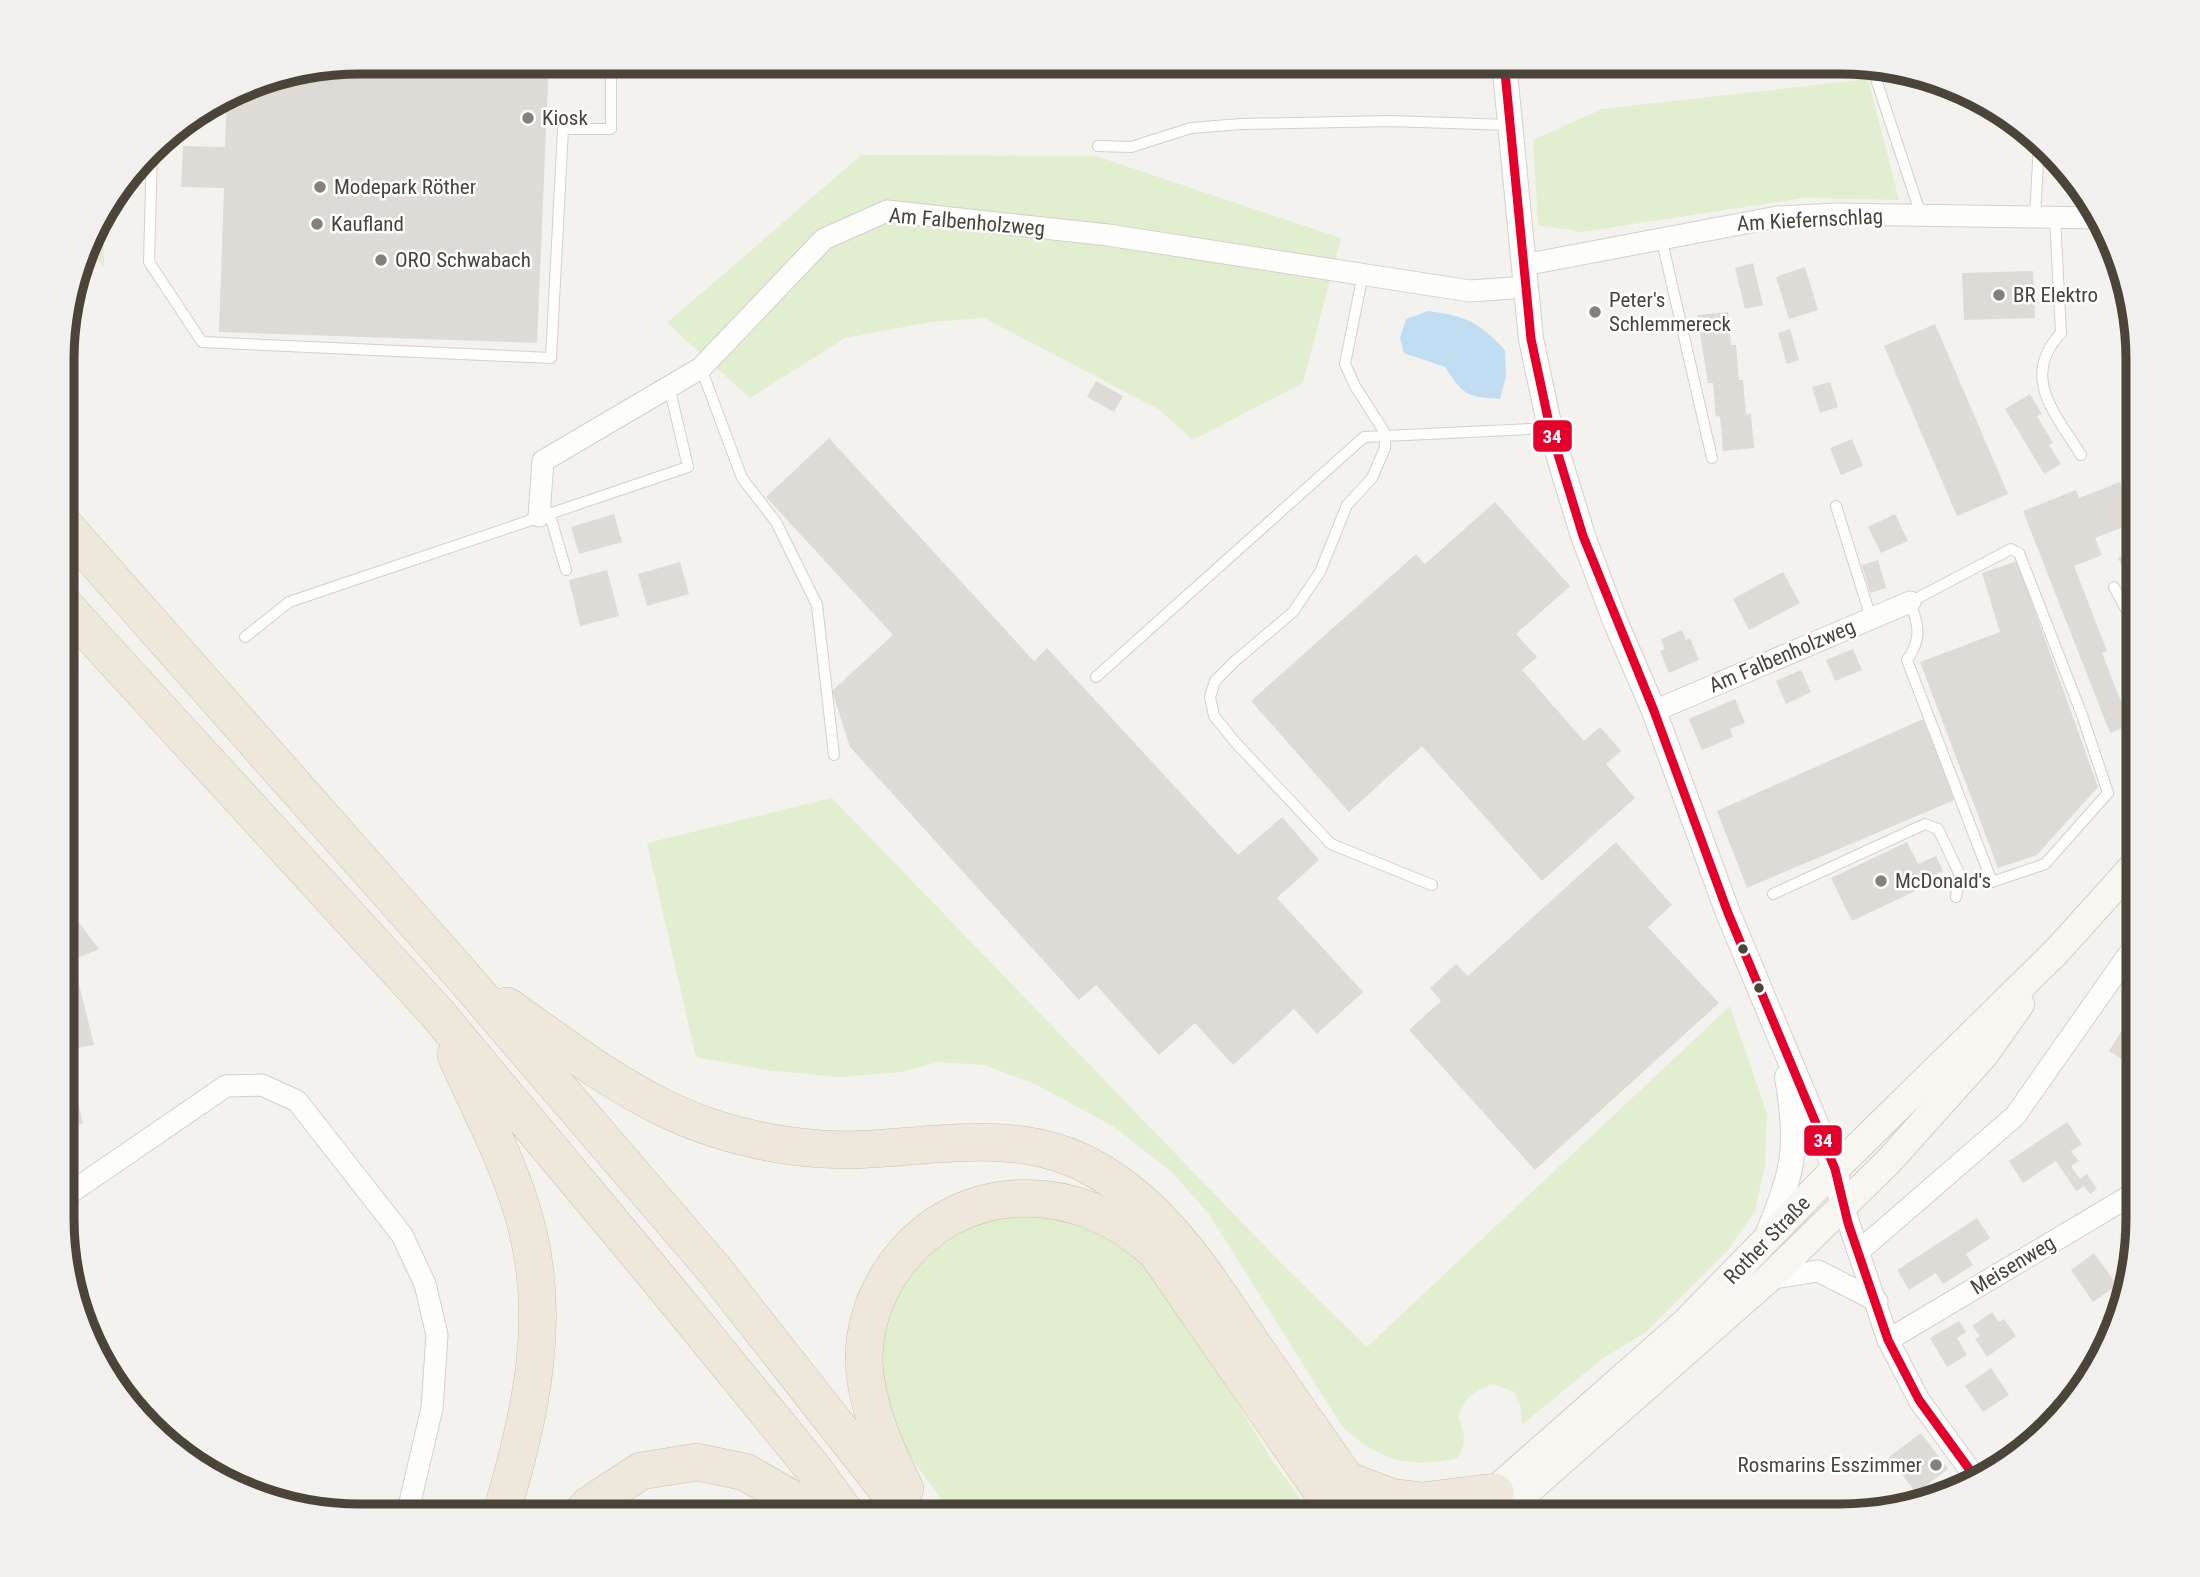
<svg xmlns="http://www.w3.org/2000/svg" width="2200" height="1577" font-family="'Roboto Condensed',sans-serif">
  <style>
    .green { fill: #e1eecf }
    .water { fill: #c0ddf1 }
    .building { fill: #dedbd6 }
    .lines { fill: none; stroke-linecap: round; stroke-linejoin: round }
    .service-casing { stroke: #d2d0cb; stroke-width: 12 }
    .minor-casing { stroke: #d2d0cb; stroke-width: 23 }
    .tertiary-casing { stroke: #d2d0cb; stroke-width: 26 }
    .secondary-casing { stroke: #d3cfc5; stroke-width: 30 }
    .motorway-casing { stroke: #ccbfa9; stroke-width: 38 }
    .service { stroke: #fdfdfc; stroke-width: 10 }
    .minor { stroke: #fdfdfc; stroke-width: 21 }
    .tertiary { stroke: #fdfdfc; stroke-width: 24 }
    .secondary { stroke: #f7f6f1; stroke-width: 28 }
    .motorway { stroke: #ede8db; stroke-width: 37 }
    .bus-1-casing { stroke: #fff; stroke-width: 14 }
    .bus-1 { stroke: #e4002b; stroke-width: 9 }
    .poi-dot { fill: #868178; stroke: #fff; stroke-width: 2.5 }
    .bus-dot { fill: #4b4439; stroke: #fff; stroke-width: 2.5 }
    .labels { text-anchor: middle; stroke-width: 5; stroke-linejoin: round; paint-order: stroke }
    .poi-label { font-size: 21px; fill: #4b4439; stroke: #fff; text-anchor: start }
    .street-label { font-size: 21px; fill: #4b4439; stroke: #fff }
    .rim { fill: none; stroke: #4b4439; stroke-width: 9 }
    .line-badge { stroke: #fff; stroke-width: 2.5 }
    .badge-label { font-size: 19px; text-anchor: middle; font-weight: bold; fill: #fff }
  </style>
  <rect width="100%" height="100%" fill="#f4f2ee"/>
  <g class="green">
    <path d="M 1868,79 L 1899,200 L 1804,198 L 1581,232 L 1538,225 L 1533,140 L 1602,109 Z"/>
    <path d="M 861,155 L 1096,156 L 1341,238 L 1303,383 L 1193,440 L 1158,409 L 984,318 L 931,322 L 845,338 L 750,398 L 667,323 Z"/>
    <path d="M 103,212 L 104,267 L 86,248 L 92,227 Z"/>
    <path d="M 832,798 L 1283,1265 L 1367,1347 L 1730,1006 L 1767,1114 L 1765,1164 L 1755,1211 L 1728,1250 L 1645,1333 L 1603,1358 L 1522,1425 L 1521,1408 L 1514,1392 L 1493,1384 C 1474,1391 1466,1397 1458,1416 C 1464,1433 1468,1442 1457,1458 C 1411,1470 1374,1459 1341,1425 L 1209,1214 L 1173,1173 L 1114,1127 L 1037,1085 L 984,1065 L 938,1062 L 902,1072 L 839,1077 L 765,1070 L 696,1057 L 647,843 Z"/>
    <path d="M 1010,1210 L 1075,1217 L 1146,1263 L 1190,1326 L 1270,1457 L 1313,1516 L 953,1515 L 897,1439 L 882,1409 L 879,1339 L 910,1264 L 932,1240 Z"/>
  </g>
  <path class="water" d="M 1428,311 C 1466,316 1479,322 1505,350 L 1506,376 L 1500,399 C 1467,397 1463,395 1445,367 L 1404,353 L 1400,338 L 1406,319 Z"/>
  <g class="building">
    <path d="M 360,61 L 549,61 L 537,343 L 219,332 L 224,188 L 181,187 L 183,146 L 225,147 L 227,96 L 246,84 Z"/>
    <path d="M 1585,62 L 1794,62 L 1794,67 L 1585,75 Z"/>
    <path d="M 1753,263 L 1763,305 L 1745,309 L 1735,268 Z"/>
    <path d="M 1805,267 L 1818,310 L 1789,319 L 1776,277 Z"/>
    <path d="M 2033,271 L 2035,318 L 1964,320 L 1962,273 Z"/>
    <path d="M 1728,312 L 1731,345 L 1736,345 L 1739,380 L 1743,380 L 1746,414 L 1751,414 L 1754,448 L 1723,451 L 1720,416 L 1716,417 L 1713,383 L 1708,383 L 1697,315 Z"/>
    <path d="M 1935,324 L 2008,494 L 1957,516 L 1884,346 Z"/>
    <path d="M 1790,329 L 1799,360 L 1787,364 L 1778,333 Z"/>
    <path d="M 1096,381 L 1123,396 L 1114,412 L 1087,397 Z"/>
    <path d="M 1830,382 L 1838,407 L 1820,413 L 1812,387 Z"/>
    <path d="M 2030,394 L 2042,414 L 2037,416 L 2053,443 L 2049,445 L 2061,464 L 2044,474 L 2005,409 Z"/>
    <path d="M 829,438 L 1034,661 L 1047,648 L 1238,855 L 1282,817 L 1319,860 L 1277,898 L 1363,992 L 1317,1034 L 1294,1009 L 1233,1065 L 1195,1023 L 1159,1055 L 1096,985 L 1079,1000 L 850,747 L 832,691 L 893,635 L 766,497 Z"/>
    <path d="M 1852,439 L 1863,466 L 1841,475 L 1830,448 Z"/>
    <path d="M 2120,482 L 2136,522 L 2095,538 L 2102,555 L 2074,566 L 2107,651 L 2102,653 L 2130,725 L 2110,733 L 2023,511 L 2076,490 L 2079,498 Z"/>
    <path d="M 1495,502 L 1570,586 L 1516,634 L 1537,657 L 1522,670 L 1584,741 L 1600,727 L 1621,751 L 1606,764 L 1635,798 L 1542,881 L 1422,746 L 1349,812 L 1251,701 L 1416,554 L 1425,564 Z"/>
    <path d="M 614,514 L 622,542 L 579,554 L 571,527 Z"/>
    <path d="M 1895,514 L 1908,541 L 1881,553 L 1868,527 Z"/>
    <path d="M 2138,549 L 2138,599 L 2118,558 Z"/>
    <path d="M 1878,560 L 1886,588 L 1870,593 L 1862,565 Z"/>
    <path d="M 2017,561 L 2098,787 L 2037,855 L 1998,868 L 1920,662 L 2000,632 L 1982,573 Z"/>
    <path d="M 680,562 L 689,594 L 647,606 L 638,574 Z"/>
    <path d="M 607,570 L 619,616 L 580,626 L 569,580 Z"/>
    <path d="M 1783,572 L 1800,603 L 1749,630 L 1733,599 Z"/>
    <path d="M 1682,630 L 1686,640 L 1690,638 L 1699,660 L 1669,673 L 1660,651 L 1665,649 L 1661,639 Z"/>
    <path d="M 1853,649 L 1862,670 L 1835,681 L 1826,660 Z"/>
    <path d="M 1801,670 L 1811,692 L 1786,704 L 1776,681 Z"/>
    <path d="M 1735,699 L 1745,723 L 1730,729 L 1733,737 L 1702,750 L 1689,719 Z"/>
    <path d="M 1923,719 L 1957,799 L 1747,888 L 1717,811 Z"/>
    <path d="M 1616,842 L 1672,905 L 1648,927 L 1719,1003 L 1535,1170 L 1409,1030 L 1441,1001 L 1430,988 L 1456,964 L 1468,976 Z"/>
    <path d="M 1907,842 L 1918,864 L 1936,856 L 1943,871 L 1927,878 L 1930,884 L 1852,921 L 1831,878 Z"/>
    <path d="M 64,903 L 99,949 L 73,960 L 94,1045 L 66,1050 L 83,1123 L 64,1131 Z"/>
    <path d="M 2136,1008 L 2138,1010 L 2137,1069 L 2109,1051 Z"/>
    <path d="M 2067,1122 L 2082,1144 L 2071,1151 L 2079,1161 L 2071,1166 L 2080,1179 L 2087,1174 L 2097,1189 L 2090,1194 L 2084,1186 L 2076,1191 L 2056,1161 L 2023,1183 L 2009,1161 Z"/>
    <path d="M 1977,1218 L 1990,1238 L 1966,1254 L 1973,1265 L 1943,1284 L 1936,1273 L 1909,1290 L 1897,1270 Z"/>
    <path d="M 2138,1221 L 2138,1237 L 2134,1256 L 2119,1234 Z"/>
    <path d="M 2094,1253 L 2117,1285 L 2093,1302 L 2071,1270 Z"/>
    <path d="M 1992,1312 L 1999,1322 L 2004,1319 L 2016,1336 L 1987,1357 L 1975,1339 L 1980,1336 L 1972,1326 Z"/>
    <path d="M 1959,1321 L 1966,1332 L 1957,1338 L 1967,1355 L 1947,1367 L 1930,1338 Z"/>
    <path d="M 1991,1368 L 2009,1395 L 1983,1412 L 1965,1386 Z"/>
    <path d="M 2093,1369 L 2084,1385 L 2077,1398 L 2069,1387 Z"/>
    <path d="M 1921,1433 L 1948,1469 L 1916,1493 L 1889,1457 Z"/>
  </g>
  <g class="lines">
    <g class="service-casing">
      <g id="service">
        <path d="M 1871,64 L 1921,215"/>
        <path d="M 1098,146 L 1131,147 L 1191,128 L 1241,124 L 1390,121 L 1509,125"/>
        <path d="M 152,150 L 149,262 L 202,342 L 551,358 L 563,129 L 611,129 L 611,61"/>
        <path d="M 2035,217 L 2039,143"/>
        <path d="M 2055,218 L 2061,333 C 2020,377 2055,413 2081,455"/>
        <path d="M 1661,237 L 1712,458"/>
        <path d="M 1363,274 L 1345,364 L 1355,386 L 1385,433 L 1385,448 L 1372,478 L 1347,505 L 1320,572 L 1293,612 L 1235,661 L 1215,681 L 1210,697 L 1214,716 L 1236,743 L 1331,844 L 1432,885"/>
        <path d="M 701,368 L 742,478 L 776,522 L 817,605 L 834,755"/>
        <path d="M 1836,506 L 1871,618"/>
        <path d="M 549,512 L 566,570"/>
        <path d="M 2011,549 L 2019,553 L 2082,715 L 2108,793 L 2045,864 L 1992,882 L 1907,660 C 1922,639 1919,625 1910,602 Z"/>
        <path d="M 2114,587 L 2138,632"/>
        <path d="M 245,637 L 289,602 L 688,467 L 669,386"/>
        <path d="M 1096,677 L 1364,437 L 1550,428"/>
        <path d="M 1773,894 L 1925,824 L 1938,829 L 1959,873 L 1956,897"/>
        <path d="M 64,1252 L 71,1264"/>
        <path d="M 322,1512 L 408,1508"/>
      </g>
    </g>
    <g class="minor-casing">
      <g id="minor">
        <path d="M 1524,265 L 1777,217 L 1836,214 L 2100,218"/>
        <path d="M 539,516 L 543,461 L 701,368 L 824,239 L 887,211 L 1108,235 L 1470,291 L 1527,287"/>
        <path d="M 1654,711 L 1910,602"/>
        <path d="M 64,1197 L 226,1086 L 262,1085 L 297,1101 L 402,1235 L 425,1284 L 437,1335 L 432,1408 L 407,1515"/>
        <path d="M 1842,1203 L 1888,1340 L 1919,1400 L 1972,1473 L 1980,1479"/>
        <path d="M 1858,1252 L 2015,1116 L 2138,941"/>
        <path d="M 1768,1279 L 1818,1271 L 1877,1301"/>
        <path d="M 1888,1340 L 2138,1191"/>
      </g>
    </g>
    <g class="tertiary-casing">
      <g id="tertiary">
        <path d="M 1504,62 L 1531,339 L 1550,428 L 1583,536 L 1615,621 L 1654,711 L 1728,913 L 1835,1169 L 1842,1203"/>
        <path d="M 1766,1238 C 1794,1169 1799,1151 1787,1077"/>
      </g>
    </g>
    <g class="secondary-casing">
      <g id="secondary">
        <path d="M 1466,1516 L 1686,1322 L 1835,1169 L 2056,952 L 2138,861"/>
        <path d="M 1499,1516 L 1768,1279 L 1888,1162 L 1984,1055 L 2020,1004"/>
      </g>
    </g>
    <g class="motorway-casing">
      <g id="motorway">
        <path d="M 64,525 L 460,973 L 713,1268 L 907,1515"/>
        <path d="M 64,605 L 437,1013 L 662,1283 L 812,1467 L 847,1515"/>
        <path d="M 507,1006 C 614,1082 683,1139 821,1149 C 911,1155 1008,1120 1093,1168 C 1166,1208 1208,1280 1254,1347 C 1293,1403 1332,1460 1372,1516"/>
        <path d="M 456,1055 C 478,1105 505,1155 521,1207 C 555,1313 531,1412 501,1515"/>
        <path d="M 1346,1480 L 1391,1497 L 1422,1501 L 1495,1492"/>
        <path d="M 905,1489 C 886,1450 867,1409 864,1364 C 863,1330 874,1296 893,1269 C 957,1176 1080,1179 1157,1253 L 1339,1516"/>
        <path d="M 580,1515 L 589,1505 L 641,1471 L 697,1462 L 745,1472 L 820,1515"/>
      </g>
    </g>
    <use href="#service" class="service"/>
    <use href="#minor" class="minor"/>
    <use href="#tertiary" class="tertiary"/>
    <use href="#secondary" class="secondary"/>
    <use href="#motorway" class="motorway"/>
    <g class="bus-1-casing">
      <path id="bus-1" d="M 1504,62 L 1531,339 L 1550,428 L 1583,536 L 1654,711 L 1728,913 L 1835,1169 L 1848,1223 L 1888,1340 L 1919,1400 L 1972,1473 L 1980,1479"/>
    </g>
    <use href="#bus-1" class="bus-1"/>
  </g>
  <g class="poi-dot">
    <circle cx="528" cy="118" r="7"/>
    <circle cx="320" cy="187" r="7"/>
    <circle cx="317" cy="224" r="7"/>
    <circle cx="381" cy="260" r="7"/>
    <circle cx="1999" cy="295" r="7"/>
    <circle cx="1595" cy="312" r="7"/>
    <circle cx="1881" cy="881" r="7"/>
    <circle cx="1936" cy="1465" r="7"/>
  </g>
  <g class="bus-dot">
    <circle cx="1743" cy="949" r="6"/>
    <circle cx="1759" cy="988" r="6"/>
  </g>
  <g class="labels">
    <g class="poi-label">
      <text x="542" y="125">Kiosk</text>
      <text x="334" y="194">Modepark Röther</text>
      <text x="331" y="231">Kaufland</text>
      <text x="395" y="267">ORO Schwabach</text>
      <text x="2013" y="302">BR Elektro</text>
      <text x="1609" y="307">Peter's<tspan x="1609" dy="24">Schlemmereck</tspan></text>
      <text x="1895" y="888">McDonald's</text>
      <text x="1922" y="1472" text-anchor="end">Rosmarins Esszimmer</text>
    </g>
    <g class="street-label">
      <text transform="translate(1810 220) rotate(-3)" y="7">Am Kiefernschlag</text>
      <text transform="translate(967 222) rotate(5)" y="7">Am Falbenholzweg</text>
      <text transform="translate(1782 656) rotate(-23)" y="7">Am Falbenholzweg</text>
      <text transform="translate(1767 1240) rotate(-46)" y="7">Rother Straße</text>
      <text transform="translate(2013 1265) rotate(-31)" y="7">Meisenweg</text>
    </g>
  </g>
  <path d="M0 0H2200V1577H0ZM360 74H1840A286 286 0 0 1 2126 360V1218A286 286 0 0 1 1840 1504H360A286 286 0 0 1 74 1218V360A286 286 0 0 1 360 74Z" fill="#f1f0ef" fill-rule="evenodd"/>
  <path class="rim" d="M360 74H1840A286 286 0 0 1 2126 360V1218A286 286 0 0 1 1840 1504H360A286 286 0 0 1 74 1218V360A286 286 0 0 1 360 74Z"/>
  <g class="line-badge">
    <rect x="1532" y="419" width="41" height="34" rx="7" fill="#e4002b"/>
    <rect x="1803" y="1124" width="40" height="33" rx="7" fill="#e4002b"/>
  </g>
  <g class="badge-label">
    <text x="1552" y="443">34</text>
    <text x="1823" y="1147">34</text>
  </g>
</svg>
